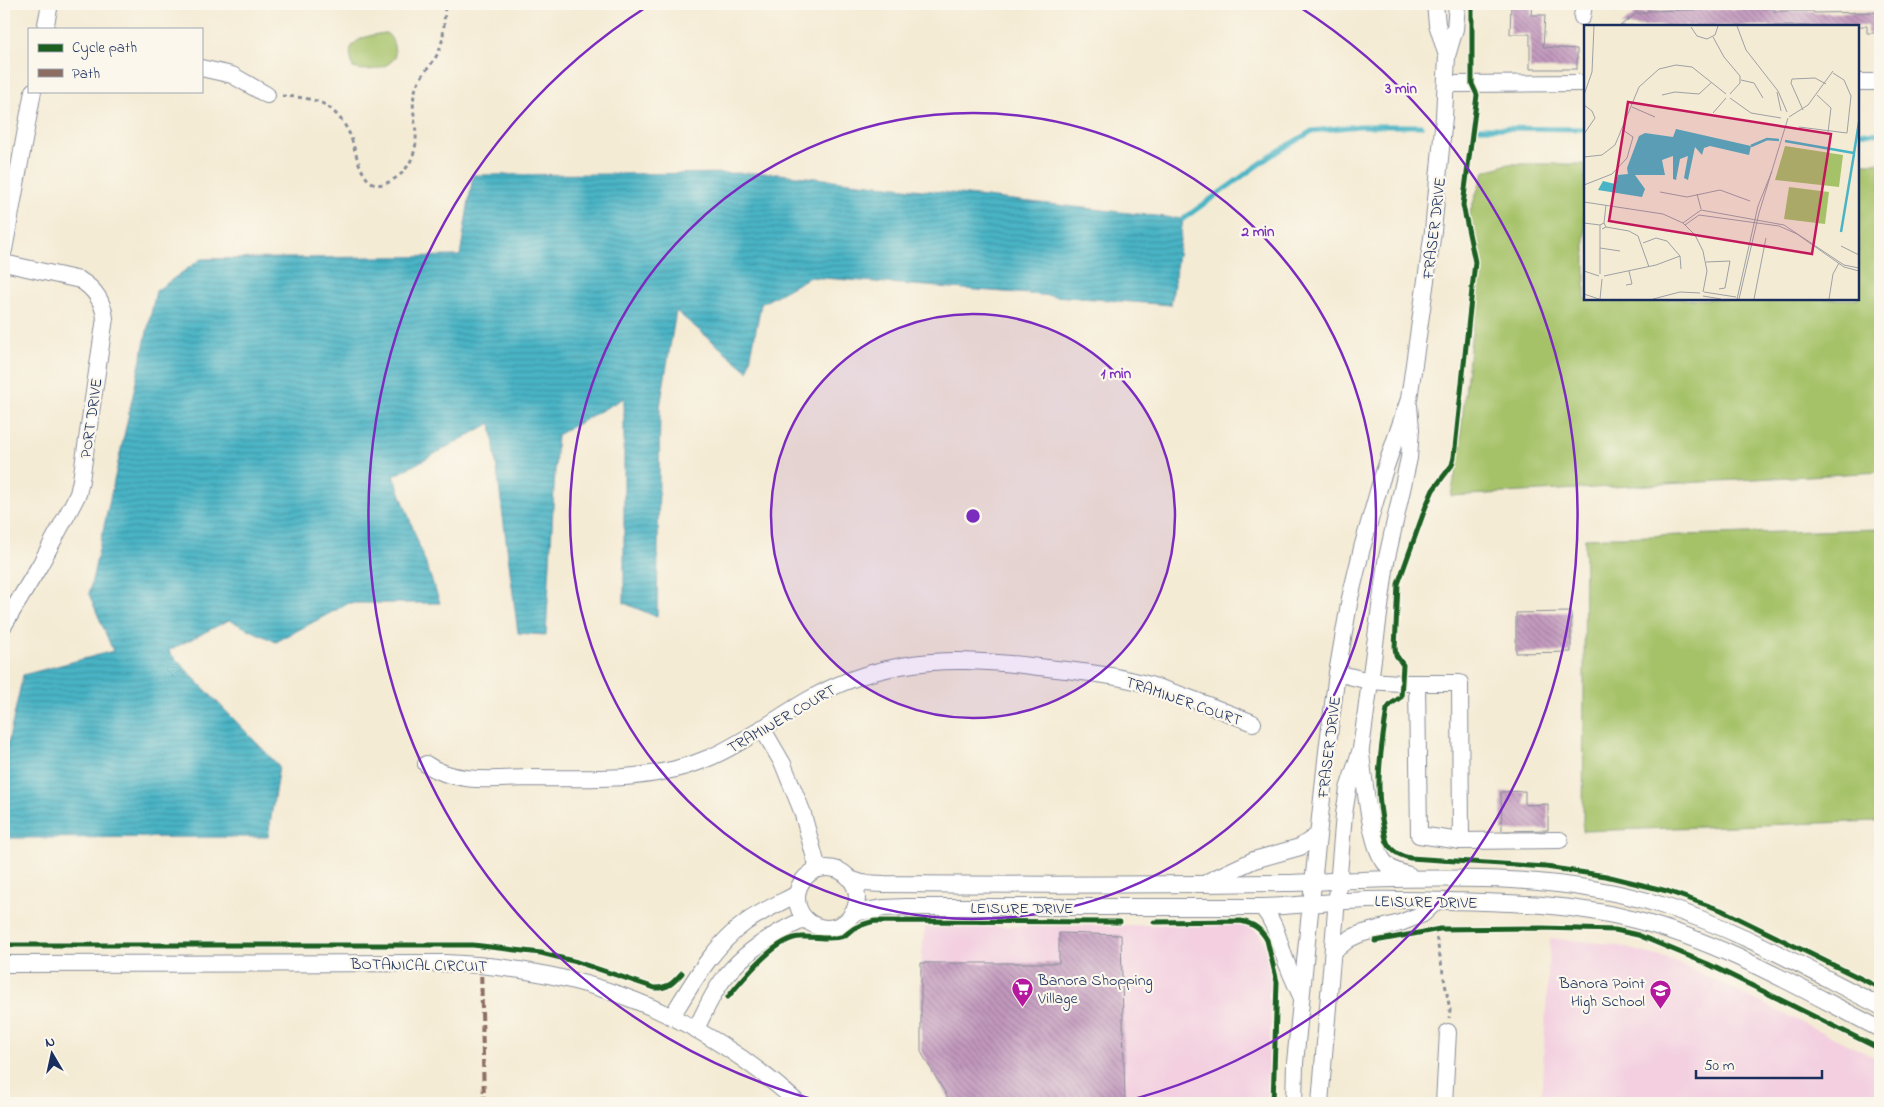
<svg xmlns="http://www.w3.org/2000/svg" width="1884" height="1107" viewBox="0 0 1884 1107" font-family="'Indie Flower',sans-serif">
  <defs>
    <pattern id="water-rules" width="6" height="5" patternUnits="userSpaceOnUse" patternTransform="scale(1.25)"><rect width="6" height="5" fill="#48b4c5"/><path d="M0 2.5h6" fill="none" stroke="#3b93a3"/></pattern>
    <pattern id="building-back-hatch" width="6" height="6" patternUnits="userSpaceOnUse" patternTransform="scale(1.25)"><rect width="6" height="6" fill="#c298bd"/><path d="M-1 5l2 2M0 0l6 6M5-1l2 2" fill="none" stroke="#9d7c9d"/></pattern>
  </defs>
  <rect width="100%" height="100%" fill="#fbf7ec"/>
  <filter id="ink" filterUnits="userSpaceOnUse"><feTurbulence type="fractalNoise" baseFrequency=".02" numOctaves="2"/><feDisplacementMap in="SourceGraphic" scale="10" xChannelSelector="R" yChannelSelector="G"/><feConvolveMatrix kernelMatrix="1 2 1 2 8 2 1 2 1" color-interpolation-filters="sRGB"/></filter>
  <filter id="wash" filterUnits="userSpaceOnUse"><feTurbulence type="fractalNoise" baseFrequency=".0096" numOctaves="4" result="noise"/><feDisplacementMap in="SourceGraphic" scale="20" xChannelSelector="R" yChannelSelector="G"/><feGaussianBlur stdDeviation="1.12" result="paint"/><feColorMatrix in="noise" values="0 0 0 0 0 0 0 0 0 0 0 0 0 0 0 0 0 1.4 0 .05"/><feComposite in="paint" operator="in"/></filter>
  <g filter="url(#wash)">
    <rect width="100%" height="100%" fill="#f4ebd4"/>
    <!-- built -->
    <g fill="#f3cfe0">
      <polygon points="1243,924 1254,929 1265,941 1272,976 1268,1103 951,1103 921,1052 921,963 925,927"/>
      <polygon points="1550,938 1611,944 1672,960 1880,1060 1880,1103 1541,1103"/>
    </g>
    <!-- green -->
    <g fill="#a6c269" stroke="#607864">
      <path d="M386,33C394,38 395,49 395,58C384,70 368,72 353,68C352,63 349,53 351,48C356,37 376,34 386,33Z"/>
      <polygon points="1858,163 1880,163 1880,472 1451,496 1457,465 1480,260 1469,215 1484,172 1508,164 1585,164 1585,299 1858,299"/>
      <polygon points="1880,529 1880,821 1583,831 1585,538"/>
    </g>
    <!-- water -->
    <polygon fill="url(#water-rules)" stroke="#327292" points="770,173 1183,219 1171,305 810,277 761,304 748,371 676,311 660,407 657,617 624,603 624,398 557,435 546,635 518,633 491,423 394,476 440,603 349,603 276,642 229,620 168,651 279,766 268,837 4,838 4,761 23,675 113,651 89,594 156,291 201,259 460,256 473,175"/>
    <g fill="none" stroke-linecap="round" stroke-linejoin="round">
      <!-- stream -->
      <g stroke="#48b4c5" stroke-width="5">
        <polyline points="1480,128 1585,129"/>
        <polyline points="1858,133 1880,134"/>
        <polyline points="1183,219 1272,155 1312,131 1359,126 1421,126"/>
      </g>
    </g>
    <g id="blocks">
      <!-- building -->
      <g fill="url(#building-back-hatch)">
        <polygon points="1511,4 1532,4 1531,15 1545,15 1543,47 1577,49 1577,69 1530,69 1530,34 1510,34"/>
        <polygon points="1774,8 1774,11 1813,11 1814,13 1880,12 1880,33 1867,33 1867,26 1620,26 1637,13 1646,13 1647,11"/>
        <polygon points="1571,612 1571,652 1516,653 1516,613"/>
        <polygon points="1525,791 1525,805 1548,804 1548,830 1502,831 1501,792"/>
        <polygon points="1059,933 1121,935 1125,1103 951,1103 921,1052 921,963 1059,963"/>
      </g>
    </g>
  </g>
  <g filter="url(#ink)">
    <use href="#blocks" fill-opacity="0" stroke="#888d99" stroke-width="1"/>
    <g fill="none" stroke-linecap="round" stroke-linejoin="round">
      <defs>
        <g id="minor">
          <polyline points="1435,4 1437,24 1447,56"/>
          <polyline points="1582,17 1584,4"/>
          <polyline points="45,29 50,4"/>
          <polyline points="201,68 232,75 267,95"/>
          <polyline points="1858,82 1880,82"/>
          <polyline points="1447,84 1585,83"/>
          <polyline points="4,250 33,91"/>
          <path d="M4,263L80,280C95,289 103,301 105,318L81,480L78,494L68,513L40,565L4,625"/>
          <polyline points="1337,673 1369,681 1400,683 1460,683 1461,841 1560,840"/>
          <polyline points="1417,683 1419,835 1461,841"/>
          <polyline points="762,728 783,764 802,811 818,869"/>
          <path d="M1361,754C1364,778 1370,843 1383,860C1389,870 1399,872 1409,875"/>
          <path d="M426,764C455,784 493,779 527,778C589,778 652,783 711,757C745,742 775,719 808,700C837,683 868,672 901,666C944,658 987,661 1031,666C1061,670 1092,672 1121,678C1167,687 1210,706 1253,723"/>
          <circle cx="827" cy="898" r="30"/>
          <path d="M850,879L862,883L884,884C1017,885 1151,885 1284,883C1310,883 1335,880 1361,880C1460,877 1565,875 1661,905C1738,929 1809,970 1880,1006"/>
          <polyline points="1209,881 1254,860 1300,847 1318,835"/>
          <path d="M1262,907C1275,922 1278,938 1284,956C1289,970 1295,983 1301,996"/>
          <path d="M852,913L884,908L906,907H1262C1298,906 1333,901 1368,900C1396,899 1424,901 1451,901C1513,903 1575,904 1635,920C1722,942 1801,989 1880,1029"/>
          <polyline points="1333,952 1349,939 1360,934 1400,923 1423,914 1437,901"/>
          <path d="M4,964L445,963C582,968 696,1011 798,1103"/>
          <path d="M672,1016C693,982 713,946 746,922C762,911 780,903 797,894"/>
          <path d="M696,1029C704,1013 711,996 722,981C742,953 774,933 805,919"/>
          <polyline points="1294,1103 1295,1063 1308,931 1327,751 1337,673 1350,598 1362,548 1381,481 1409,399 1433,231 1444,117 1447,56 1455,29 1457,4"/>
          <polyline points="1320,1103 1344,814 1348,789 1361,749 1386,562 1409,458 1411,429 1409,406"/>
          <polyline points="1444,1103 1448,1032"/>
        </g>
      </defs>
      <!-- minor casing -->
      <use href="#minor" stroke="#888d99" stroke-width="18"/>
      <!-- path -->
      <g stroke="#888d99" stroke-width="3" stroke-dasharray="4 4" stroke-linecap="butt">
        <path d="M282,96C299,97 319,98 332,110C340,117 346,126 350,135C357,152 362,201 394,179C405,173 413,160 415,148C419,133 411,113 414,95C418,75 430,69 438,53C445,39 444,19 445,4"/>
        <polyline points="1435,930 1450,1010 1449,1018"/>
      </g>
      <!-- minor -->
      <use href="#minor" stroke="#fff" stroke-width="16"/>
      <!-- quiet -->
      <polyline stroke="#8d6e63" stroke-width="4" stroke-dasharray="8 4" stroke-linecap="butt" points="481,964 484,1103"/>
      <defs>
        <g id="cycleway">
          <path d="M1472,4V84L1477,95L1463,205L1475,262L1454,457L1452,465L1433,490L1426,506L1398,584L1395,648L1396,655L1403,665L1401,697L1391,704L1387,709C1381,749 1374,788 1384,829C1385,833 1385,839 1388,844C1392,852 1401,856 1410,858L1546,867L1606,876L1667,891L1721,910L1880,988"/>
          <path d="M1154,922L1241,921C1254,924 1261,929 1267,940L1277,982L1273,1103"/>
          <polyline points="1375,941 1440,929 1542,928 1615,930 1638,935 1708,964 1880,1049"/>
          <path d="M4,945H473L541,953L577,962L655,988C669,988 673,983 682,973"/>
          <path d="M728,997C743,979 776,937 801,937C815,936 831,941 844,936C847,934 850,931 853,929C860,925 867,923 875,921L1120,922"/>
        </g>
      </defs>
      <!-- cycleway casing -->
      <use href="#cycleway" stroke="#fbf7ec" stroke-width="8"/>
      <!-- cycleway -->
      <use href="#cycleway" stroke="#1b5e20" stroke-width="5"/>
    </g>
  </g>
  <!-- distance rings -->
  <circle cx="973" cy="516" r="202" fill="#7b2cbf" fill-opacity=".12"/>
  <g fill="none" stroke="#7b2cbf" stroke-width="2.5">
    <circle cx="973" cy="516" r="202"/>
    <circle cx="973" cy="516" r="403"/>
    <path d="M827 1103A605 605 0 0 1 648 6M1298 6A605 605 0 0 1 1119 1103"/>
  </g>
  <!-- icons -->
  <defs>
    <symbol id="supermarket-pin" viewBox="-11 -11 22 30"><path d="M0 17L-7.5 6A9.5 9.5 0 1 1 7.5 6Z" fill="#b5179e" stroke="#fbf7ec"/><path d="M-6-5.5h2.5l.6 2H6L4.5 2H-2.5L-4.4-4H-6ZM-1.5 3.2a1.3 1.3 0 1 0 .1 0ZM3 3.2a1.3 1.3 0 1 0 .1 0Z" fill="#fff"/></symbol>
    <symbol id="school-pin" viewBox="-11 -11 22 30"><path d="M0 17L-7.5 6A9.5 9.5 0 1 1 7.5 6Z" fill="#b5179e" stroke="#fbf7ec"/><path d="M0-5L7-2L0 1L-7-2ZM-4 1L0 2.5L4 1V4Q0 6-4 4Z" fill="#fff"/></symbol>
  </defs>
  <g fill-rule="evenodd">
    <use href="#supermarket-pin" x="1010" y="976" width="25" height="34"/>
    <use href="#school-pin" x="1648" y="978" width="25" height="34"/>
  </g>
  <g text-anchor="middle" stroke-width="4.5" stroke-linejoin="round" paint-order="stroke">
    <!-- street labels -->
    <g font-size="16" fill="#1b2f5e" stroke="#fbf7ec">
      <text transform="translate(1433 228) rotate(-83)" y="6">FRASER DRIVE</text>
      <text transform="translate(90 418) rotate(-82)" y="6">PORT DRIVE</text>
      <text transform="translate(1184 700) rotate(19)" y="6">TRAMINER COURT</text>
      <text transform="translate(781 718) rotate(-30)" y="6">TRAMINER COURT</text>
      <text transform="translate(1328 747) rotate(-83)" y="6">FRASER DRIVE</text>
      <text transform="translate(1426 901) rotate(1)" y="6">LEISURE DRIVE</text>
      <text x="1022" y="913">LEISURE DRIVE</text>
      <text transform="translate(419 964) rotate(1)" y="6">BOTANICAL CIRCUIT</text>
    </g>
    <!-- poi labels -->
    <g font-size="16" fill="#1b2f5e" stroke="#fbf7ec" text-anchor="start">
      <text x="1038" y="985">Banora Shopping<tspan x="1038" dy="18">Village</tspan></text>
      <text x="1645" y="988" text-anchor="end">Banora Point<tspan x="1645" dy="18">High School</tspan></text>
    </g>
  </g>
  <!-- overview -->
  <g transform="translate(1584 25)">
    <rect width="275" height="275" fill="#f4ebd4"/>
    <path d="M201,121L259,130L255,162L191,155ZM205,162L245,167L241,199L200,194Z" fill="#a6c269"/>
    <path d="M92,104L167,121L165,130L126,121L120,123L118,130L111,122L104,155L100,153L104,131L96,134L92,155L89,154V131L78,135L81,150H51L61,164L58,172L14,165L19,156L31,159L34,150L44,149L43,143L55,111L61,108L89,112Z" fill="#48b4c5"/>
    <path fill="none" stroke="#48b4c5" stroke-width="2.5" d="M201,116L270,128L275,97M167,121L183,114L195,115M257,207L270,129"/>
    <path fill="none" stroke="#9da0a5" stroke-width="1" d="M153,1L162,25L194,66L203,87M107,2L113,11L123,14L131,10L134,1M129,12L140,32L156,51V58L146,69M157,55L170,58L179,73M193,67L197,86M0,70L8,47L10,1M78,70L91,67L115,69L128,57M233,70L247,83L244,107M146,73L167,88L197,93M0,80L8,86L11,93L0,109M48,82L71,92M219,85L207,58L208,54L231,53L242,59M129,88L142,73M205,92L224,80L249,46M215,102L263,108L267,71L260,55L249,48M0,132L18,130L31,120L55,62L75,44L92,40L108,42L142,69M0,160L28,149L43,133L49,112L39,105M76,167L103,172L136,165L166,176M113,169L117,184M0,177L79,189L99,198L111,210L119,226L123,246L119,267M275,179V198M117,185L200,200L260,240L275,243M0,198L16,200M20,198L22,180M99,198L117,185M101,200L115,190L195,201L213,209L260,242L275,246M22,202L45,206L54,211L65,242M59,218L72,213L83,216L96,231L97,244M257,221L275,230M16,223L36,226M122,237L146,236L141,263L135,264M0,246L15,251M16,249V200L20,198L22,202L18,204M20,251L72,240L96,231M42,260L48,259L45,246M120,267L152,272M0,269L15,274M119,271L137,274M16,274L18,254M69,274L96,267L116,268M153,274L174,181L188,146M155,274L175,188L204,93M170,274L182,213M245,274L249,249L255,238"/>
    <path fill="#c2185b" fill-opacity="0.15" stroke="#c2185b" stroke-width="2.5" d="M44,77L247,109L228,229L25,196Z"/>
    <rect width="275" height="275" fill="none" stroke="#1b2f5e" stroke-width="2.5"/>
  </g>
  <circle cx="973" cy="516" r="8" fill="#7b2cbf" stroke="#fbf7ec" stroke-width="2.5"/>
  <g font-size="15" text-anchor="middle" font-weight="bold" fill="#7b2cbf" stroke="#fbf7ec" stroke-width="4.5" stroke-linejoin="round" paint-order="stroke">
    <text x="1401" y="93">3 min</text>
    <text x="1258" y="236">2 min</text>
    <text x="1116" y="378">1 min</text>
  </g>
  <!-- margin -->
  <rect width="1884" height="1107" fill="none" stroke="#fbf7ec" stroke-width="20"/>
  <!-- legend -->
  <rect x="28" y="28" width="175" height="65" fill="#fbf7ec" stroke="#a1a7b3"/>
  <rect x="38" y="44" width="25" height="8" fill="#1b5e20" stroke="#a1a7b3"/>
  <text x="72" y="52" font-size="15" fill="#1b2f5e">Cycle path</text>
  <rect x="38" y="69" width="25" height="8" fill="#8d6e63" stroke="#a1a7b3"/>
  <text x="72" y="78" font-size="15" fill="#1b2f5e">Path</text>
  <!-- north arrow -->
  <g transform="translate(52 1054) rotate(351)" stroke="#fbf7ec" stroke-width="4" paint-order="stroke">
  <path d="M0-4L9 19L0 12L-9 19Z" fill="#1b2f5e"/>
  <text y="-8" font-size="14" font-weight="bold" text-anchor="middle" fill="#1b2f5e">N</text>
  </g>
  <!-- scale -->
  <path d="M1696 1070v8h126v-8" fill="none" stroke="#1b2f5e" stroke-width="2.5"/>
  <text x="1704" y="1070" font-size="15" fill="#1b2f5e" stroke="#fbf7ec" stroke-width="4" paint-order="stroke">50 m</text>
</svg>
